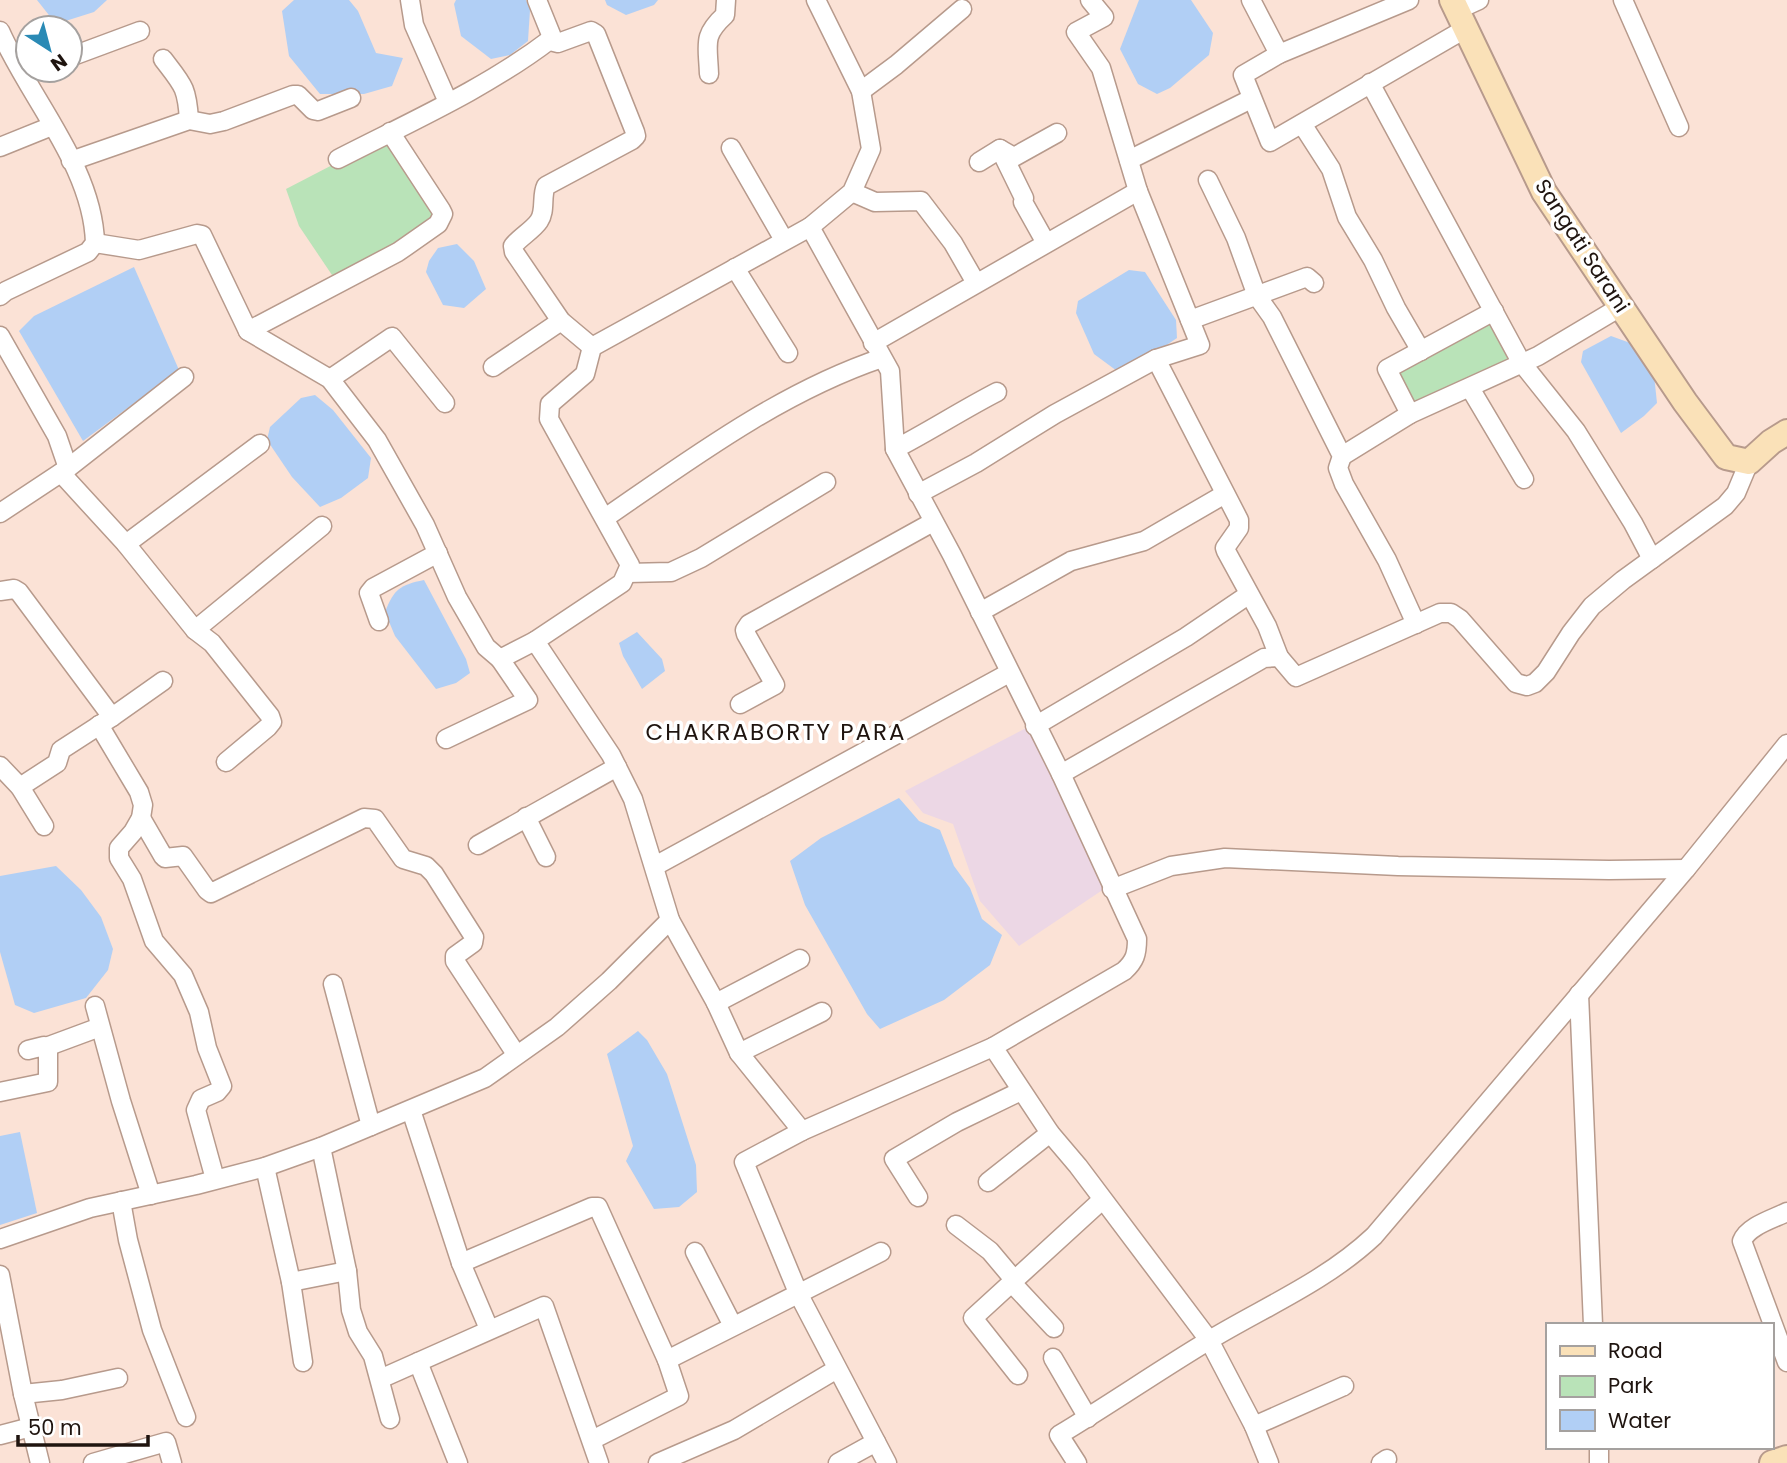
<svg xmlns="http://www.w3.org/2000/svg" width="1787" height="1463" viewBox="0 0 1787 1463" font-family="Poppins,sans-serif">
  <rect width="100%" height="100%" fill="#fbe2d6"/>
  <!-- industrial -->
  <polygon fill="#ecd7e5" points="1028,727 1052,767 1107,887 1019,946 980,901 953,824 923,813 905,791"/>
  <!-- green -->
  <g fill="#b9e3b8">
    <polygon points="394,133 445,227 374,266 332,275 299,226 286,189"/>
    <polygon points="1492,318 1516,359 1411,413 1394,370"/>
  </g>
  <!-- water -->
  <g fill="#b1cff5">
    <polygon points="37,0 107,0 94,12 56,24"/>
    <polygon points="294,0 349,0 358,11 376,53 403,58 392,86 364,94 320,94 289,56 282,11"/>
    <polygon points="456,0 526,0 530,10 528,41 510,55 491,59 461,36 454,4"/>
    <polygon points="605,0 658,0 654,5 626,15 607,5"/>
    <polygon points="1139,0 1191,0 1213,33 1209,55 1170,88 1157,94 1138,84 1120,49"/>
    <polygon points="457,244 474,261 486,289 464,308 443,305 426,272 429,261 438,248"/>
    <polygon points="134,267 179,370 83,441 19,331 34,316"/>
    <polygon points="1129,270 1145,272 1176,320 1177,338 1146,359 1117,371 1094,354 1076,313 1078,301"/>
    <polygon points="1611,336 1633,344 1654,375 1657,403 1644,416 1621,433 1581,362 1583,351"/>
    <polygon points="315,395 333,410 371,458 368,478 341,498 320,507 292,477 267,440 270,427 301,398"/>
    <path d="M424,580L466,659L470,673L456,683L436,689L395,636L385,612C394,589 400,585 424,580Z"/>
    <polygon points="637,632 662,659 665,671 642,689 623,656 619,643"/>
    <polygon points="899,798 919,821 940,830 954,866 970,888 982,919 1002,935 990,965 944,1000 880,1029 867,1014 805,905 790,861 821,838"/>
    <polygon points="56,866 81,890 101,917 113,949 108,970 86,998 34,1013 15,1005 0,952 0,876"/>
    <polygon points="638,1031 647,1040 667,1074 696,1165 697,1192 679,1207 654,1209 626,1161 633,1146 607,1054"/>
    <polygon points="20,1132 37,1213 0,1225 0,1136"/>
  </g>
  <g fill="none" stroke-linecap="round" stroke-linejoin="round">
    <defs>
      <g id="street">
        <polyline points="410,0 414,25 448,102"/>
        <path d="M537,0L554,42L558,43L591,31L596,34L635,132L636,136L632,140L546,186C541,196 546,211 539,221C533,230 520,237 513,246L514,252L561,321L592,347"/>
        <path d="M816,0L861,91L871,149L852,192L810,227L890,371L895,449L952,555L1061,774L1137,939C1137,954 1135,961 1124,971L993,1047L1050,1133L1078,1166L1209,1340L1254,1426L1269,1463"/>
        <polyline points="1251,0 1279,54"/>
        <polyline points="1409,0 1279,54 1243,75 1270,142 1465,29"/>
        <polyline points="1623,0 1679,127"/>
        <polyline points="1455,11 1479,0"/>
        <path d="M0,31C30,99 93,167 95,243L88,252L6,291L0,296"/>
        <polyline points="70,57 140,31"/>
        <path d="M163,59C183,85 187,87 189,120"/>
        <path d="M709,74C708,44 702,36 725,15L726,0"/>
        <polyline points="1370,83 1521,362 1576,431 1633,523 1652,559"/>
        <polyline points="861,91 896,65 962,9"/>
        <polyline points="1302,124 1331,169 1347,217 1373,260 1396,308 1421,351"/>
        <polyline points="0,147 52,126"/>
        <polyline points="731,148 784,240"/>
        <polyline points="1000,149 1024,198 1023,202 1046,243"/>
        <path d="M338,159C410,122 487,88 551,39"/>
        <polyline points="1129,160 1251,99"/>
        <polyline points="71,161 189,120 210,124 224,121 293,95 298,95 313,110 318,111 351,98"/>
        <polyline points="979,162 1000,149 1014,157 1057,133"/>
        <polyline points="1208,180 1236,238 1257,296 1272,317 1342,456 1338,468 1344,484 1387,560 1416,624"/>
        <polyline points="852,192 875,202 921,201 953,243 976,283"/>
        <polyline points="810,227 592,347 585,374 550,404 549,419 630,565 622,583 535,641 611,755 633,799 670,920 716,1003 739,1053 802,1131 993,1047"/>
        <polyline points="95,243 139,250 197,234 202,235 248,331 330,379 377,440 425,525 457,597 486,647 500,659 535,641"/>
        <polyline points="735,268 788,353"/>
        <polyline points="1494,311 1387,369 1410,414 1538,356 1622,306"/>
        <polyline points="1190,320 1307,277 1314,283"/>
        <polyline points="248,331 398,252 438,224 443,214 441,210 390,132"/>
        <polyline points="0,336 57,436 68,468"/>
        <polyline points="873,343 1138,191"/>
        <polyline points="1156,359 1239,520 1239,528 1225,548 1226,551 1267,626 1279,657"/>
        <polyline points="493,367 561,321"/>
        <polyline points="330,379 392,337 445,403"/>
        <polyline points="1470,388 1524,479"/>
        <path d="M895,449C930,431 962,410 997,392"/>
        <polyline points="1342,456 1410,414"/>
        <polyline points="61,473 126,544 195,630 212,643 270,716 272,722 268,727 226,762"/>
        <polyline points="918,494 976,463 1055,414 1156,359 1200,345 1138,191 1101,68 1076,32 1104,17 1090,0"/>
        <polyline points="0,513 68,468 184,377"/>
        <path d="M605,518C692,458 781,392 882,358"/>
        <polyline points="126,544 260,444"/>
        <polyline points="627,573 671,572 701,558 826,482"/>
        <polyline points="0,591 14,589 19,592 112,717"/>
        <polyline points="980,612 1071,561 1144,541 1225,494"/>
        <polyline points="379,621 369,593 373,588 438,553"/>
        <polyline points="195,630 322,526"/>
        <polyline points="740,704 775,685 746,634 745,630 749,624 933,522"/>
        <polyline points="99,725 139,792 143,805 141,818 133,832 119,848 119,858 132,879 154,941 183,975 199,1012 207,1048 222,1086 217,1092 201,1099 196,1110 215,1179"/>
        <polyline points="1035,726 1186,637 1248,595"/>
        <polyline points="446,739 528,700 500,659"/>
        <polyline points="0,766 20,787 44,826"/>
        <polyline points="1061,774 1264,658 1279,657 1296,677 1440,613 1451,613 1460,619 1516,683 1527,686 1535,683 1546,672 1571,633 1592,606 1623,580 1725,506 1736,493 1749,462"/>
        <polyline points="20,787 57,763 61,750 112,717 163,681"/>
        <polyline points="526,817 546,857"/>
        <polyline points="141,818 163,856 165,858 183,856 207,890 211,893 364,818 375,819 403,859 426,866 434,874 474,937 473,943 455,956 455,961 516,1054"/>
        <polyline points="478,845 617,767"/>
        <polyline points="655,866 1009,673"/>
        <polyline points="1112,889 1171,866 1225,858 1398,866 1609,870 1686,869"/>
        <polyline points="333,984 371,1126"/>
        <polyline points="1579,994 1593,1325"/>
        <polyline points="716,1003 800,959"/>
        <polyline points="95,1006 121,1101 151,1195"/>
        <polyline points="46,1047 100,1027"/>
        <polyline points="739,1053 822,1012"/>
        <polyline points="0,1092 48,1082 48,1049 44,1046 28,1050"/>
        <polyline points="411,1110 461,1263 489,1329"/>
        <polyline points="802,1131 744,1162 799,1295 887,1463"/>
        <polyline points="321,1147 347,1271 351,1310 358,1332 373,1356 390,1419"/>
        <polyline points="265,1167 291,1282 303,1362"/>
        <polyline points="988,1182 1050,1133"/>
        <polyline points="918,1197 894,1159 957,1122 1021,1091"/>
        <polyline points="121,1201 128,1240 152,1330 186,1417"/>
        <path d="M1787,1212C1773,1219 1748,1226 1742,1241L1787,1362"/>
        <polyline points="956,1225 990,1251 1011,1276 1011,1282 1054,1328"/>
        <polyline points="0,1239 90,1208 196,1185 265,1167 321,1147 485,1078 557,1027 609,981 670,920"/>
        <polyline points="695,1252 733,1326"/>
        <polyline points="461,1263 592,1207 598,1207 667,1360 679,1396 592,1440"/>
        <polyline points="0,1275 23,1394 40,1463"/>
        <polyline points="291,1282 347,1271"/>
        <polyline points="1053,1358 1088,1418"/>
        <polyline points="667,1360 881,1252"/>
        <polyline points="418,1362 458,1463"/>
        <polyline points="1018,1375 973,1318 1102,1200"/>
        <polyline points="380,1379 544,1306 599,1463"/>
        <polyline points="23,1394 62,1390 118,1378"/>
        <polyline points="1254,1426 1344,1386"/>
        <polyline points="0,1435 31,1427"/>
        <polyline points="1599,1447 1599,1463"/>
        <polyline points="93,1463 166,1442 172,1463"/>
        <polyline points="658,1463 734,1430 837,1369"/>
        <polyline points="838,1463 876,1442"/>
        <path d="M1077,1463L1059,1435C1109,1405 1158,1371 1208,1341C1264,1307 1325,1282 1374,1236L1686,869L1787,744"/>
        <polyline points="1381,1463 1387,1459"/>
      </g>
      <g id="secondary">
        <polyline points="1452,0 1544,192 1685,402 1726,457 1749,462 1771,442 1787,432"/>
        <polyline points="1772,1463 1787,1458"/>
      </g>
    </defs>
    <!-- street casing -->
    <use href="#street" stroke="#b79a8c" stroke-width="21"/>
    <!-- secondary casing -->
    <use href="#secondary" stroke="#b79a8c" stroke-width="28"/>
    <!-- street -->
    <use href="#street" stroke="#fff" stroke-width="18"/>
    <!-- secondary -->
    <use href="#secondary" stroke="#fae1b8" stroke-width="24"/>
  </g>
  <g text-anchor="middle" stroke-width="7" stroke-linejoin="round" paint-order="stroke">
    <!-- street labels -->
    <g font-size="21" fill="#1f140f" stroke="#fff">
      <text transform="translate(1582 246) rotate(57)" y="7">Sangati Sarani</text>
    </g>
    <!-- neighbourhood labels -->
    <g font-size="23" letter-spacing="2" fill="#1f140f" stroke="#fff">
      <text x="776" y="740">CHAKRABORTY PARA</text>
    </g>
  </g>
  <!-- legend -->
  <rect x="1546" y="1323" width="228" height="126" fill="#ffffff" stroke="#a5a19f" stroke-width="2"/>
  <rect x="1560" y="1346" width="35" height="10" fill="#fae1b8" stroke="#a5a19f" stroke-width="2"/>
  <text x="1608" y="1358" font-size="21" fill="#1f140f">Road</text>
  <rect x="1560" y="1376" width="35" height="21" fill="#b9e3b8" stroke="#a5a19f" stroke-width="2"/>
  <text x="1608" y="1393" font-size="21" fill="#1f140f">Park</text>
  <rect x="1560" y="1410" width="35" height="21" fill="#b1cff5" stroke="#a5a19f" stroke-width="2"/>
  <text x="1608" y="1428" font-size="21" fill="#1f140f">Water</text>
  <!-- north arrow -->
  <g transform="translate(49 49) rotate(144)"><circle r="33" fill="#ffffff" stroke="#a5a19f" stroke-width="2"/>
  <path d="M0-5L12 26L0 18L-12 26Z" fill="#2a8ab5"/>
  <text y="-10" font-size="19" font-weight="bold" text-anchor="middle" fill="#1f140f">N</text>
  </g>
  <!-- scale -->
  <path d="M18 1435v10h130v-10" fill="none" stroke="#1f140f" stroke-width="3.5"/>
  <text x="28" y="1435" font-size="21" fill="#1f140f" stroke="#ffffff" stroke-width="5" paint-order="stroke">50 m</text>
</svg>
